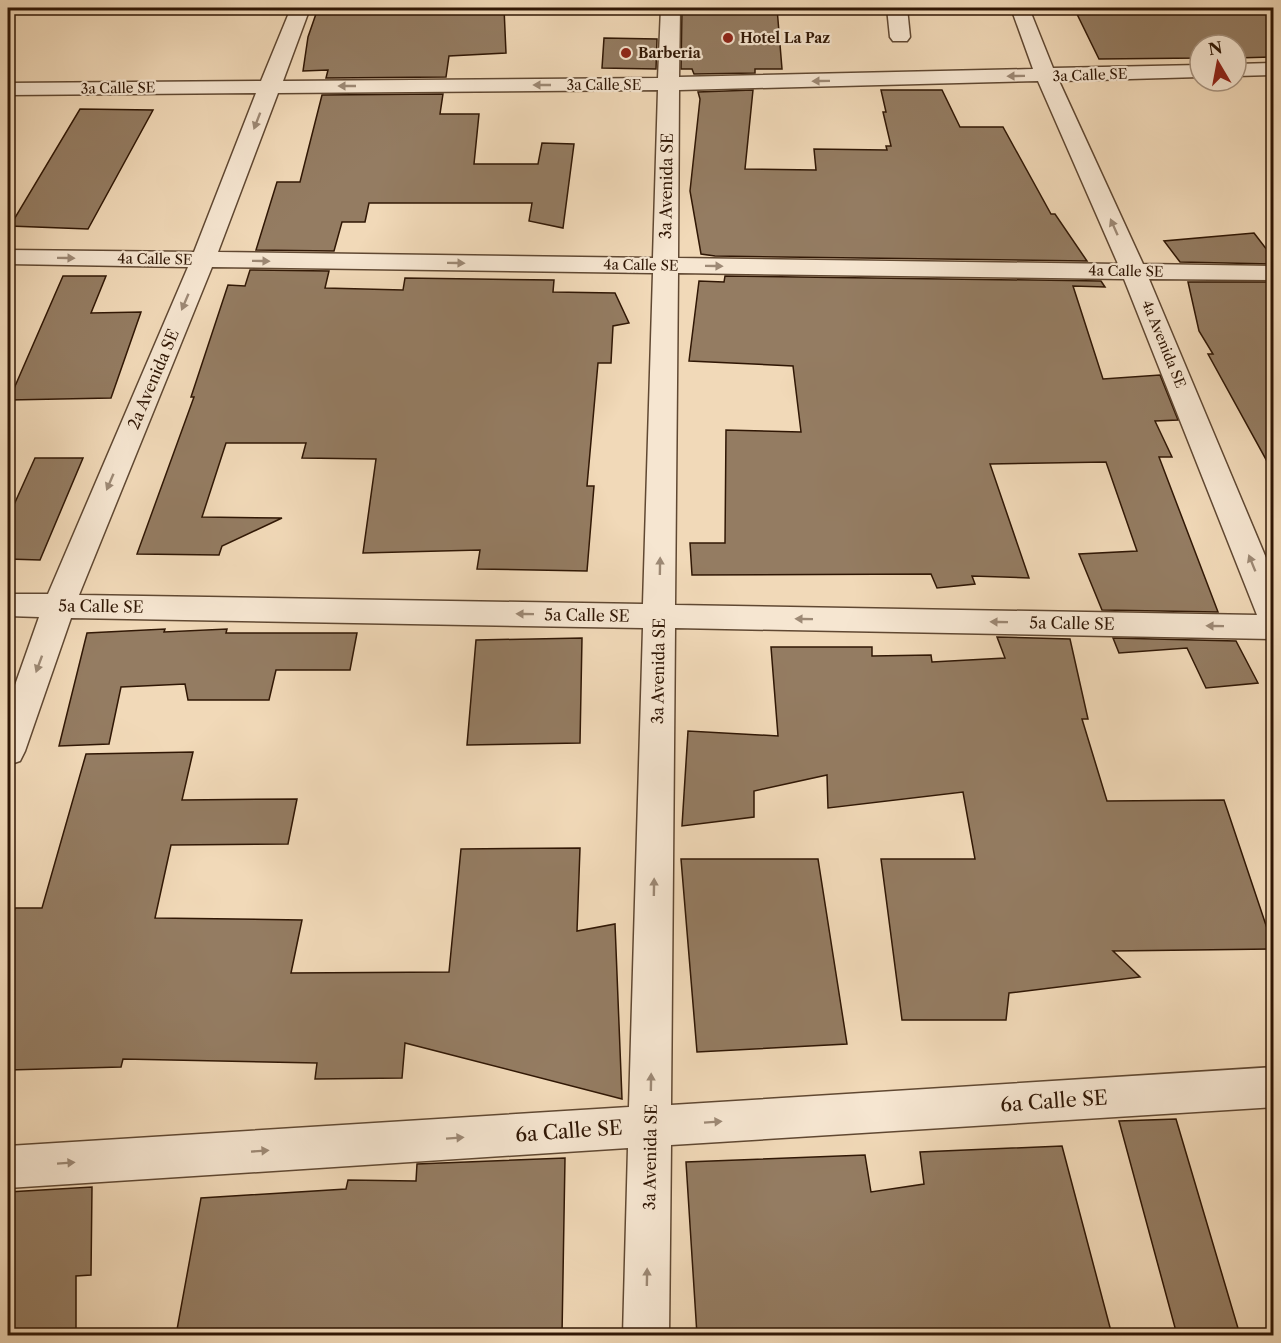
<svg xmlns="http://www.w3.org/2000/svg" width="1281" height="1343" viewBox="0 0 1281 1343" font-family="'Libre Caslon Text',serif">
  <rect width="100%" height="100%" fill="#f1d9b8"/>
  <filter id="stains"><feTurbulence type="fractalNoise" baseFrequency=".00333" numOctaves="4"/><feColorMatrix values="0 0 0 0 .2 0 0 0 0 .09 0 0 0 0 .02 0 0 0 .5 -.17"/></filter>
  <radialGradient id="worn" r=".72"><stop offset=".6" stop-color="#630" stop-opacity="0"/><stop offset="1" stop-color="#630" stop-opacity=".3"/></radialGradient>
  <!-- building -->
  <g fill="#947c62" stroke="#301705" stroke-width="1.5">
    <polygon points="318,8 504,8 506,53 449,56 446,77 326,78 328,70 303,71 308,37"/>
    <polygon points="682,8 777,8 782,69 755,69 755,73 694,74 692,69 681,69"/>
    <polygon points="1074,8 1274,8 1274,57 1236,58 1236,45 1200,45 1200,58 1099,59"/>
    <polygon points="604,38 657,39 656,69 602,68"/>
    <polygon points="753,90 745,169 816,170 814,149 887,150 886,146 891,146 883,112 886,112 881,90 942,90 960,127 1003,127 1051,214 1055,214 1087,261 715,256 701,254 690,191 700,99 698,92"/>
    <polygon points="443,94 440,114 479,114 474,164 538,164 542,143 574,144 563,228 529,221 532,203 369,203 365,222 342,222 334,251 256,250 277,182 300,182 322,95"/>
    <polygon points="80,109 153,110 88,229 10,226"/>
    <polygon points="1254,233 1274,259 1274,264 1180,262 1164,241"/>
    <polygon points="250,270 329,271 325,288 403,290 405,278 554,280 553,292 615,293 629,323 613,326 611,363 598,363 587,486 594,486 587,571 477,569 480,550 363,553 376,459 302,458 306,443 226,443 202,517 282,518 222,546 219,555 137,554 194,397 191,397 228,285 245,286"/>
    <polygon points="63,276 106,276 91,313 141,312 111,398 9,400"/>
    <polygon points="725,276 1101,281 1105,287 1073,286 1103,379 1160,375 1178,420 1155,421 1172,457 1159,457 1218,612 1102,610 1079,554 1137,551 1106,462 990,464 1029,578 972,576 975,584 937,588 931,574 692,575 690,543 725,543 726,430 801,432 793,366 689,361 699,281 724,282"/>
    <polygon points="1188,282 1274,282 1274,474 1208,354 1213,354 1199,331"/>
    <polygon points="35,458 83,458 40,560 8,559 8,518"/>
    <polygon points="165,629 164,632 227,629 226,633 357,633 350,670 276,670 269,700 188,700 185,684 121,687 109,744 59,746 87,633"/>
    <polygon points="997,637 1070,639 1088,719 1082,719 1107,801 1224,800 1274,949 1113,951 1140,977 1009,993 1006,1020 902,1020 881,859 975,859 963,792 828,808 827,775 754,791 754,817 682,826 688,731 778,736 771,647 872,647 872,656 931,655 932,662 1005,658"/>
    <polygon points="582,638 580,743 467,745 476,640"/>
    <polygon points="1113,638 1236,641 1258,683 1206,688 1187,648 1119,653"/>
    <polygon points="193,752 182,800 297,799 288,844 171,845 155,918 302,920 291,973 449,972 461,849 580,848 577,931 615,924 622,1099 405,1043 402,1078 315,1079 317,1063 123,1059 121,1067 8,1070 8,933 15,908 42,908 86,754"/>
    <polygon points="681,859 818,859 847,1044 697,1052"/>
    <polygon points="1176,1119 1240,1335 1177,1335 1119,1121"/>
    <polygon points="1062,1146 1112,1335 697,1335 686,1162 865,1155 871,1192 924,1184 920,1152"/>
    <polygon points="565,1158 562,1335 176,1335 201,1198 346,1189 348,1180 416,1181 417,1164"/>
    <polygon points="92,1187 91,1275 76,1276 76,1335 8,1335 8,1192"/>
  </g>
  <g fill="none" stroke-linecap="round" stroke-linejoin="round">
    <defs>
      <g id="minor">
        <path d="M291,8H310L283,81L658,78L661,8H680L679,77L1033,69L1011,8H1029L1053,68L1200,65V77L1059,81L1143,264L1274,266V280L1149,279L1274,577V639L675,628L671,1105L1274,1067V1107L671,1145L669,1336H623L628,1148L8,1188V1146L629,1107L643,628L71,618L25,751L20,761L8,765V705L39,617L8,616V594H48L188,267L8,264V250L194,252L256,93L8,95V83L261,81ZM1038,81L1118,264L678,258L679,90ZM658,90L653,258L218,252L278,93ZM212,267L653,273L643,604L79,595ZM678,273L1124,279L1257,615L675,605Z"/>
        <polygon points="887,8 907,8 910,37 907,41 893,41 890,37"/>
        <polygon points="1274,63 1274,75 1236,76 1236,64"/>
      </g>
    </defs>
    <!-- minor casing -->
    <use href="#minor" stroke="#604832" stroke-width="3"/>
    <!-- minor -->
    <use href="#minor" fill="#f6e6d1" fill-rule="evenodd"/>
  </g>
  <!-- one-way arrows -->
  <defs><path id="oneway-solid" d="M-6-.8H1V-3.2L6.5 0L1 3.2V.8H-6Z" transform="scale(1.5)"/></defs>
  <g fill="#9d8975">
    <use href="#oneway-solid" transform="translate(1016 76) rotate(179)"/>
    <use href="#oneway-solid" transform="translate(821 81) rotate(179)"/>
    <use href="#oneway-solid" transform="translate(542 85) rotate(180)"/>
    <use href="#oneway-solid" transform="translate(347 86) rotate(180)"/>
    <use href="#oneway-solid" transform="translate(257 121) rotate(111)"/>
    <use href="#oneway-solid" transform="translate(1114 227) rotate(-114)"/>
    <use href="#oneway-solid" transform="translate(66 258) rotate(1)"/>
    <use href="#oneway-solid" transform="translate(261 261) rotate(1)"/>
    <use href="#oneway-solid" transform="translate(456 263) rotate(1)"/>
    <use href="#oneway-solid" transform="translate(714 266) rotate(1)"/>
    <use href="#oneway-solid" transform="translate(185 302) rotate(113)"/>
    <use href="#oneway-solid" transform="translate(110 482) rotate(113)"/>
    <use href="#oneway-solid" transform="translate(1252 563) rotate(-112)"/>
    <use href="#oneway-solid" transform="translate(660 566) rotate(-89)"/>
    <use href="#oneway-solid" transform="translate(525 614) rotate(-179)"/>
    <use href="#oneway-solid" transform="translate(804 619) rotate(-179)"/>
    <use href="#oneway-solid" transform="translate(999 622) rotate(-179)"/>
    <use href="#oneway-solid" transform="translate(1215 626) rotate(-179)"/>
    <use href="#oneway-solid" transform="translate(39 664) rotate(110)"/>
    <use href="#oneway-solid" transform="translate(654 887) rotate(-89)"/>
    <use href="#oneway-solid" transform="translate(651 1082) rotate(-89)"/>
    <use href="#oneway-solid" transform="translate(713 1122) rotate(-4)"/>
    <use href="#oneway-solid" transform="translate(455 1138) rotate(-4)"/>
    <use href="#oneway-solid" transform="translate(260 1151) rotate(-4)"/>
    <use href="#oneway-solid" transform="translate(66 1163) rotate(-4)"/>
    <use href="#oneway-solid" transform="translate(647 1277) rotate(-89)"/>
  </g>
  <!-- markers -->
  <g fill="#8f2418" stroke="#f6e6d1" stroke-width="2">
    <circle cx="728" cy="38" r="6"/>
    <circle cx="626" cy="53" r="6"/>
  </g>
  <g text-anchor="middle" stroke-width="4.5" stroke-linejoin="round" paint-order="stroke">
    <!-- far-poi labels -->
    <g font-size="14" font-weight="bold" fill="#301705" stroke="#f6e6d1" text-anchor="start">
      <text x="740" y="43">Hotel La Paz</text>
      <text x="638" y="58">Barberia</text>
    </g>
    <!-- far-street labels -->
    <g font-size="14" fill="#301705" stroke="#f6e6d1">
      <text transform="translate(1090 75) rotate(-2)" y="5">3a Calle SE</text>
      <text x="604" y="90">3a Calle SE</text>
      <text transform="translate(118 88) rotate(-1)" y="5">3a Calle SE</text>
      <text transform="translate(155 259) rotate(1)" y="5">4a Calle SE</text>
      <text transform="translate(641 265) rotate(1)" y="5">4a Calle SE</text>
      <text transform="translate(1126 271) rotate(1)" y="5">4a Calle SE</text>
      <text transform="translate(1164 344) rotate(68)" y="5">4a Avenida SE</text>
    </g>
    <!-- street labels -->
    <g font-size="16" fill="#301705" stroke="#f6e6d1">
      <text transform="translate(666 186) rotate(-89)" y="6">3a Avenida SE</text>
      <text transform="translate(153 379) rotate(-67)" y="6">2a Avenida SE</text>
      <text transform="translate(101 606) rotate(1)" y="6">5a Calle SE</text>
      <text transform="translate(587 615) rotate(1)" y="6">5a Calle SE</text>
      <text transform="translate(1072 623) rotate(1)" y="6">5a Calle SE</text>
      <text transform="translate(658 671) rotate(-89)" y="6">3a Avenida SE</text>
      <text transform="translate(650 1157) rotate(-89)" y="6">3a Avenida SE</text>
    </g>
    <!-- near-street labels -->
    <g font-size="20" fill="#301705" stroke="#f6e6d1">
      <text transform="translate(1054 1101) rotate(-4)" y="7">6a Calle SE</text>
      <text transform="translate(569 1131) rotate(-4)" y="7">6a Calle SE</text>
    </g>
  </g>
  <!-- margin -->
  <rect width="1281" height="1343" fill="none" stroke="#f1d9b8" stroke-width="30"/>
  <rect x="9" y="9" width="1263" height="1325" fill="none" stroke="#301705" stroke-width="3"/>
  <rect x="15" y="15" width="1251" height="1313" fill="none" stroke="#301705" stroke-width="1.5"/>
  <!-- north arrow -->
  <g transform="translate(1218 63) rotate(350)"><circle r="28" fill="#f6e6d1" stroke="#a7937f" stroke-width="1.5"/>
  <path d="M0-4.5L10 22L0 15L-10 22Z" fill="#8f2418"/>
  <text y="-9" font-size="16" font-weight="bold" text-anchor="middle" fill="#301705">N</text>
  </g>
  <rect width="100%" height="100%" filter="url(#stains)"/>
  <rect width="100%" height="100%" fill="url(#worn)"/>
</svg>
